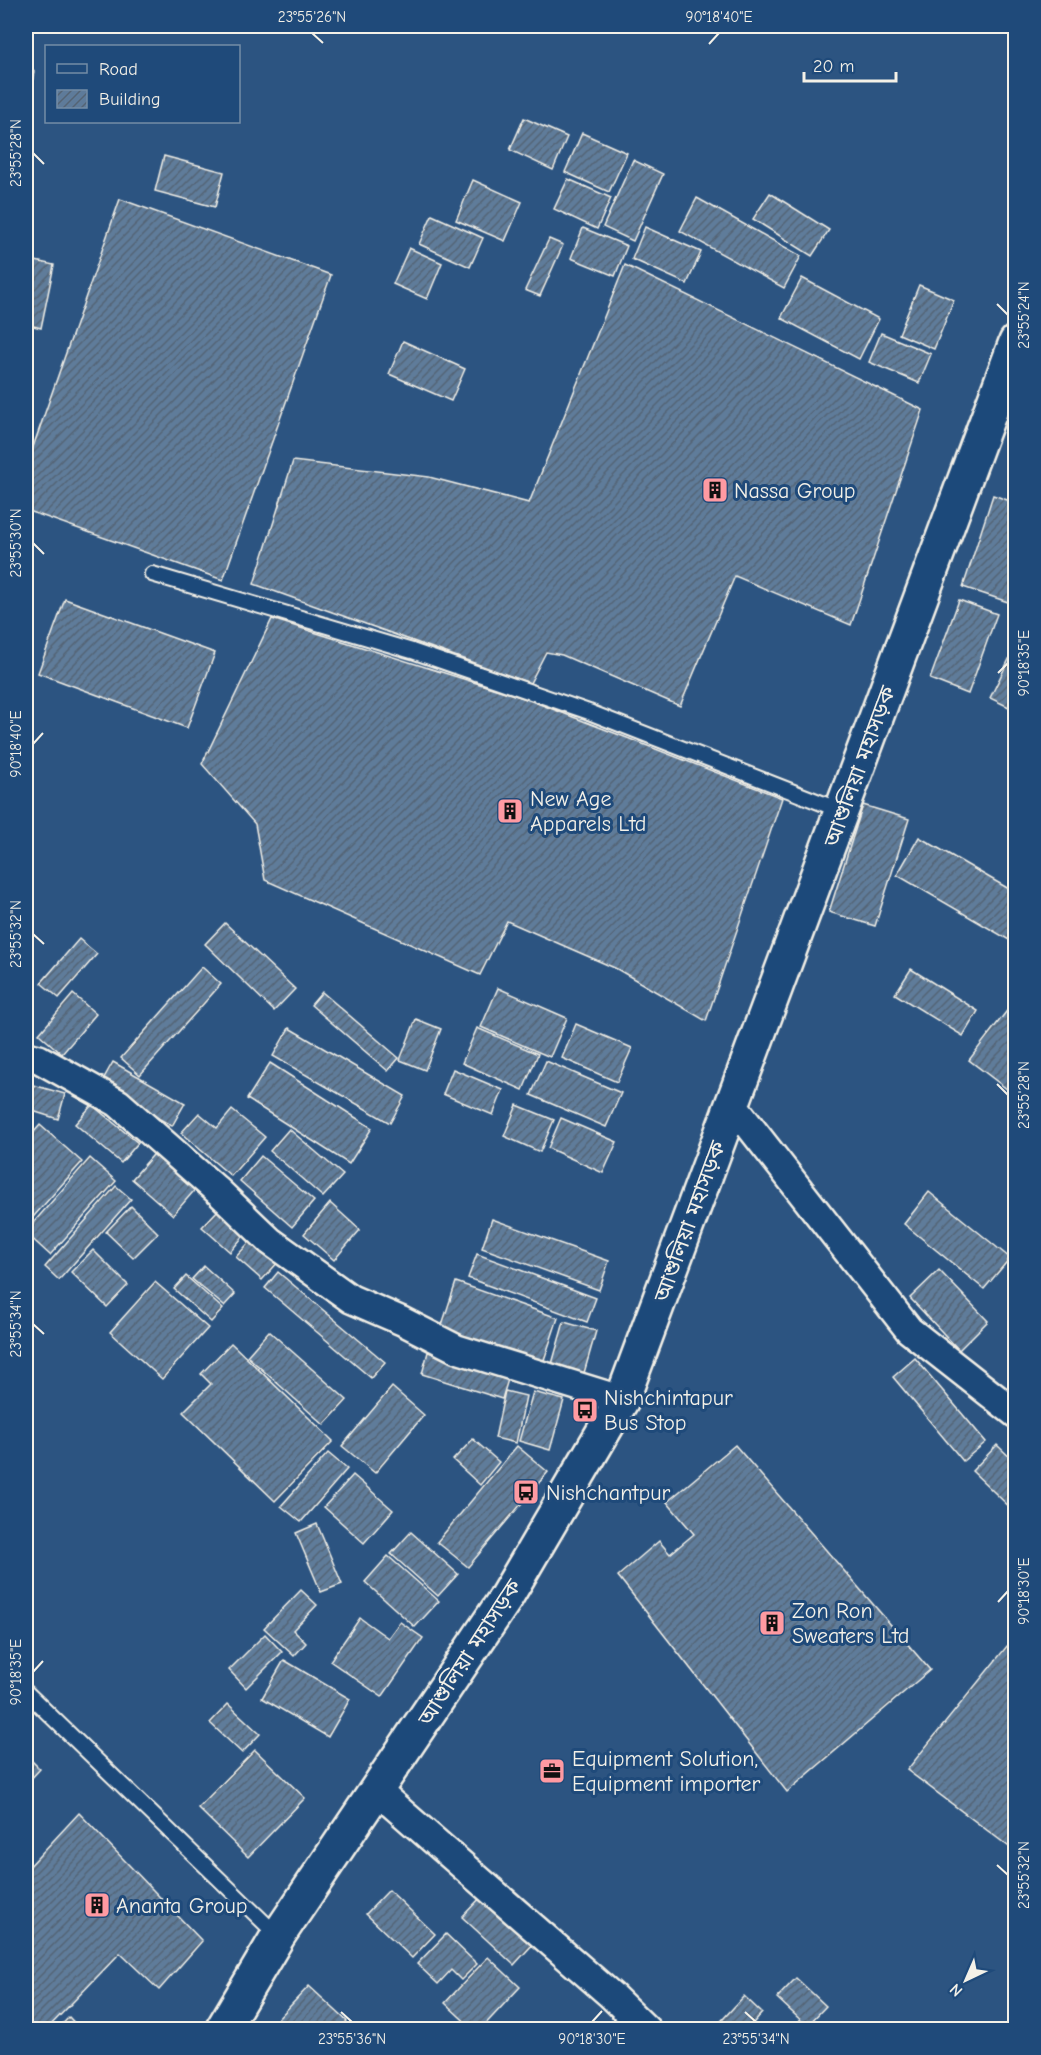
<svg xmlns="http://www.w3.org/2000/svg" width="1041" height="2055" viewBox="0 0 1041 2055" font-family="'Comic Neue','Noto Sans Bengali',sans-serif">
  <defs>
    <pattern id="building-hatch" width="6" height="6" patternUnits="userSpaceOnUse" patternTransform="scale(1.5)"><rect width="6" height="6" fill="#5e7b9a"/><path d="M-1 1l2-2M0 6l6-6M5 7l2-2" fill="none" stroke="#556474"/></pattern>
  </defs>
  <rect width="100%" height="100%" fill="#2c5481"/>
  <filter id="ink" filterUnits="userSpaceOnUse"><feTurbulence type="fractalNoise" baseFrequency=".0167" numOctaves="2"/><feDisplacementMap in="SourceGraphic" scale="12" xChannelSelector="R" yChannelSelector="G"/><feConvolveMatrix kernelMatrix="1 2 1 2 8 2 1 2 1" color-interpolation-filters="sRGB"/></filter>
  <g filter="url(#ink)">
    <!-- building -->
    <g fill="url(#building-hatch)" stroke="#f4f1e8" stroke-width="1.5">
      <polygon points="26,70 34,71 30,99 26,98"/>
      <polygon points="524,118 567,137 553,170 510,150"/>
      <polygon points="582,133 627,153 609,192 565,172"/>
      <polygon points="164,156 224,172 215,207 155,191"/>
      <polygon points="633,160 663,174 633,241 603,227"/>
      <polygon points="568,179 611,198 597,229 554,209"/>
      <polygon points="473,180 522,202 505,241 456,220"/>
      <polygon points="770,193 829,230 812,256 753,219"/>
      <polygon points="697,198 801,256 784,288 680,231"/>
      <polygon points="120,199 331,275 223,580 26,510 26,467"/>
      <polygon points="432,215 483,238 470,267 419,244"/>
      <polygon points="645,227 701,252 687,284 632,259"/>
      <polygon points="583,228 627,246 615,276 571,258"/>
      <polygon points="549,239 563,245 540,296 525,290"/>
      <polygon points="409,248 442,263 427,299 393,284"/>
      <polygon points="26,259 54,265 41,328 26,324"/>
      <polygon points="625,265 923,410 851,625 735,576 680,706 562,655 546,652 530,683 254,584 293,461 429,477 529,503"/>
      <polygon points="802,278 879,319 859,359 781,318"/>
      <polygon points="919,285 954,300 934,349 899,334"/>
      <polygon points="881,333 931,354 919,383 869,362"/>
      <polygon points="403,341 465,369 451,401 389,374"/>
      <polygon points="993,495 1016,503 1016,590 1011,603 963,587"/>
      <polygon points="65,599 215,653 187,728 38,673"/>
      <polygon points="959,600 997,614 968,694 930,679"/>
      <polygon points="272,619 524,698 782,798 706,1021 617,969 507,921 480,975 265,880 255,824 202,764"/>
      <polygon points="1016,645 1016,705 1013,709 990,698"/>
      <polygon points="863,805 909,819 875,926 829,912"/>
      <polygon points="919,837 1016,893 1016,944 897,875"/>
      <polygon points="225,923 295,989 274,1011 205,944"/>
      <polygon points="79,939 97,954 59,998 41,983"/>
      <polygon points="202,967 221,984 140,1075 121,1058"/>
      <polygon points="911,969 978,1011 963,1036 895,994"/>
      <polygon points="498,988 567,1018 550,1057 481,1027"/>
      <polygon points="322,992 399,1058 388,1071 311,1005"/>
      <polygon points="73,994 96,1014 62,1054 39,1034"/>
      <polygon points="1016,999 1016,1096 969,1060"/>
      <polygon points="416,1019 441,1029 425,1070 400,1060"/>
      <polygon points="576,1024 632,1048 617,1082 562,1058"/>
      <polygon points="289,1028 405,1096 390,1123 273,1056"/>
      <polygon points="477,1028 538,1054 523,1090 462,1063"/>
      <polygon points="546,1061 621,1093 606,1127 531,1095"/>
      <polygon points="113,1062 185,1103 172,1126 100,1085"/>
      <polygon points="270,1063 372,1128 349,1164 247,1099"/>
      <polygon points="453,1069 503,1090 493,1115 443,1094"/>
      <polygon points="26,1083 65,1094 58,1119 26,1109"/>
      <polygon points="92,1105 138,1143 121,1163 75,1124"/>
      <polygon points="517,1105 554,1120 540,1152 504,1136"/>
      <polygon points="232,1110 265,1137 231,1176 181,1133 199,1113 217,1128"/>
      <polygon points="561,1118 617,1142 603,1173 548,1148"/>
      <polygon points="40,1125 82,1162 26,1225 26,1141"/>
      <polygon points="289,1129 343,1175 323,1197 270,1151"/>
      <polygon points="159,1148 199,1185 173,1215 132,1179"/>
      <polygon points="261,1156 314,1201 292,1227 240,1181"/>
      <polygon points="90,1158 116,1181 50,1255 26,1233 26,1231"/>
      <polygon points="116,1186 131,1199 59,1280 45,1267"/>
      <polygon points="929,1192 1010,1258 984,1289 904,1224"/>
      <polygon points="330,1203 360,1230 334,1260 304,1234"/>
      <polygon points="131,1206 158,1233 133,1258 106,1232"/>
      <polygon points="220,1208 247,1232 230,1252 202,1227"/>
      <polygon points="492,1219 609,1261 599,1290 482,1248"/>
      <polygon points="254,1237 280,1260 262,1280 236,1257"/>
      <polygon points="93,1250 128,1285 107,1307 71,1272"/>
      <polygon points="477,1254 596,1298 587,1322 468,1278"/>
      <polygon points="204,1266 235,1294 224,1306 192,1279"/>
      <polygon points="939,1270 988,1321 959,1350 910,1298"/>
      <polygon points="278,1272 385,1362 371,1378 265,1288"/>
      <polygon points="186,1276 223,1309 211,1322 174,1289"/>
      <polygon points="155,1282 208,1328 162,1379 110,1332"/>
      <polygon points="456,1282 558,1318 543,1363 441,1328"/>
      <polygon points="564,1322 596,1331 584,1373 552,1364"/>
      <polygon points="269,1331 347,1400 324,1425 247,1356"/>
      <polygon points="231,1343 333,1441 275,1501 183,1412 211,1384 201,1374"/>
      <polygon points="428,1352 509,1376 502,1399 422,1374"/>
      <polygon points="915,1358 986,1442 963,1461 893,1377"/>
      <polygon points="392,1387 424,1415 375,1473 342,1446"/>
      <polygon points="505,1391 526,1396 516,1443 495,1438"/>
      <polygon points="533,1392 564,1400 550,1450 519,1441"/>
      <polygon points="473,1439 499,1462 480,1485 453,1460"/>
      <polygon points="735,1445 930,1670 787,1792 618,1576 659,1541 670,1554 694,1534 667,1502"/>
      <polygon points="997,1445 1016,1463 1016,1513 972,1471"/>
      <polygon points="517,1446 548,1472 468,1567 437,1542"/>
      <polygon points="328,1453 347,1469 301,1522 281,1506"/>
      <polygon points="353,1475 393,1510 364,1543 324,1507"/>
      <polygon points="317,1524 342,1584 321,1592 296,1533"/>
      <polygon points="411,1532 458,1574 438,1596 391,1554"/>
      <polygon points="388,1556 439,1601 415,1627 365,1582"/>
      <polygon points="301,1590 317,1605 293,1630 306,1643 294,1656 264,1628"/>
      <polygon points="360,1618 388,1638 400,1622 423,1638 382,1697 330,1661"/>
      <polygon points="265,1634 282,1652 246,1688 229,1670"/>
      <polygon points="1016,1635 1016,1852 907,1770"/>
      <polygon points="284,1660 350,1699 328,1737 262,1698"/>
      <polygon points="228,1704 260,1734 242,1753 210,1723"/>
      <polygon points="255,1750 305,1798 248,1857 198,1808"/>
      <polygon points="26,1755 40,1769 26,1784"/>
      <polygon points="79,1813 202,1941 159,1990 120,1953 46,2030 26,2030 26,1870"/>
      <polygon points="389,1890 435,1934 412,1958 366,1914"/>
      <polygon points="482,1896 533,1944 514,1965 462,1917"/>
      <polygon points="446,1934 477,1964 461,1980 451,1970 438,1984 417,1964"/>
      <polygon points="488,1957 520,1987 480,2030 474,2030 445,2003"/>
      <polygon points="796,1978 826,2006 807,2026 777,1998"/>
      <polygon points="309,1986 347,2021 339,2030 285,2030 276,2021"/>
      <polygon points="744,1996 762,2013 747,2030 713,2030"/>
      <polygon points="69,2017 81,2030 57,2030"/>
    </g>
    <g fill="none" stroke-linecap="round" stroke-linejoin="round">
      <defs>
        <g id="service">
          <polyline points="152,574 412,651 589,712 842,811"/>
          <polyline points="26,1692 278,1936"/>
        </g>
        <g id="minor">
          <polyline points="26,1056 39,1059 118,1103 219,1192 270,1241 351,1299 402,1321 457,1349 622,1400"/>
          <polyline points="733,1105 909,1330 1016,1414"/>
          <polyline points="376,1790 611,1995 647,2030"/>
        </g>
        <polyline id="trunk" points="222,2030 278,1936 505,1599 622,1400 1016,342"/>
      </defs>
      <!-- service casing -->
      <use href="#service" stroke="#f4f1e8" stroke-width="18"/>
      <!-- minor casing -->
      <use href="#minor" stroke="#f4f1e8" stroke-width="32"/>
      <!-- trunk casing -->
      <use href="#trunk" stroke="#f4f1e8" stroke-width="38"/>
      <!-- service -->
      <use href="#service" stroke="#1f4a7a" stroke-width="14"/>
      <!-- minor -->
      <use href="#minor" stroke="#1f4a7a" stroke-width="27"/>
      <!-- trunk -->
      <use href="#trunk" stroke="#1f4a7a" stroke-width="33"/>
    </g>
  </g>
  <!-- ticks -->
  <path fill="none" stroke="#f4f1e8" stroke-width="2" d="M312,33L323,43M709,44L719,33M33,153L44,164M997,304L1008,315M33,543L44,554M998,673L1008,663M33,744L43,733M33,934L44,944M997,1084L1008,1095M33,1324L44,1334M998,1602L1008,1591M33,1672L43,1661M997,1865L1008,1875M341,2012L352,2022M745,2012L756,2022M592,2022L602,2011"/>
  <!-- icons -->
  <defs>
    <symbol id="building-square" viewBox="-11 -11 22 22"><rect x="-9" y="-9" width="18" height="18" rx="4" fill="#ff9aa2" stroke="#1f4a7a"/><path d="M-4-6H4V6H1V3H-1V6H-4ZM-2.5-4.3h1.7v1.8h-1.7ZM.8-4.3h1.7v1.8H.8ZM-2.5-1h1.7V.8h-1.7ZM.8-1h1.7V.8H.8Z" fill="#111"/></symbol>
    <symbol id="bus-square" viewBox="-11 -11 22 22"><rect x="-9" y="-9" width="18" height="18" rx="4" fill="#ff9aa2" stroke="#1f4a7a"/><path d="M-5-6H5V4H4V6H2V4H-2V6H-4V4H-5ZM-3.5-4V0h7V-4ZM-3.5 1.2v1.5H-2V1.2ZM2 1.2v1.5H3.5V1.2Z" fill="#111"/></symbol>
    <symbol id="office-square" viewBox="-11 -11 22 22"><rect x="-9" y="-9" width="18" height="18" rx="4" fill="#ff9aa2" stroke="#1f4a7a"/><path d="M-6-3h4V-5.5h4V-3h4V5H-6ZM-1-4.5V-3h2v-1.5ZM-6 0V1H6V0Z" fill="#111"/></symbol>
  </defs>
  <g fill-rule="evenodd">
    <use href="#building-square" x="700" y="475" width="30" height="30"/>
    <use href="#building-square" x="495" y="796" width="30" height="30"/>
    <use href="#bus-square" x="570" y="1395" width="30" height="30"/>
    <use href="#bus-square" x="511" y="1477" width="30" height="30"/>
    <use href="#building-square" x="757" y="1608" width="30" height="30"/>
    <use href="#office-square" x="537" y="1756" width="30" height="30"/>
    <use href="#building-square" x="82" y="1890" width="30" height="30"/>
  </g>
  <g text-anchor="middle" stroke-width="6" stroke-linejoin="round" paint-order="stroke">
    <!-- poi labels -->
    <g font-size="22" fill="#f4f1e8" stroke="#1f4a7a" text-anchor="start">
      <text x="734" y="498">Nassa Group</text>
      <text x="530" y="806">New Age<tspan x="530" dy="25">Apparels Ltd</tspan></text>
      <text x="604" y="1405">Nishchintapur<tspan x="604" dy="25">Bus Stop</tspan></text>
      <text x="546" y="1500">Nishchantpur</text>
      <text x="792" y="1618">Zon Ron<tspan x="792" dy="25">Sweaters Ltd</tspan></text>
      <text x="572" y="1766">Equipment Solution,<tspan x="572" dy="25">Equipment importer</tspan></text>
      <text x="116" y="1913">Ananta Group</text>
    </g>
    <!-- street labels -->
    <g font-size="22" fill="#f4f1e8" stroke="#1f4a7a">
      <text transform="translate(859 766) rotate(-70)" y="8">আশুলিয়া মহাসড়ক</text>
      <text transform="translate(689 1221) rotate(-70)" y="8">আশুলিয়া মহাসড়ক</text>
      <text transform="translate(469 1652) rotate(-57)" y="8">আশুলিয়া মহাসড়ক</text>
    </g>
  </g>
  <!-- margin -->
  <rect width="1041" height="2055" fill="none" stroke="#1f4a7a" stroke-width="66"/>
  <!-- legend -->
  <rect x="45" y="45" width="195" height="78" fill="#1f4a7a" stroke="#748da6" stroke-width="1.5"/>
  <rect x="57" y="64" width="30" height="9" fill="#1f4a7a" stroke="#748da6" stroke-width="1.5"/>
  <text x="99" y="75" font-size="18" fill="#f4f1e8">Road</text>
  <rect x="57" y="90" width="30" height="18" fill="url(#building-hatch)" stroke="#748da6" stroke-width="1.5"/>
  <text x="99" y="105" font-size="18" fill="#f4f1e8">Building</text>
  <!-- north arrow -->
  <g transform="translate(966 1980) rotate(224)" stroke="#1f4a7a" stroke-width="4.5" paint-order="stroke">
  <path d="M0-4.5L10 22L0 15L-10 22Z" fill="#f4f1e8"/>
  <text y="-9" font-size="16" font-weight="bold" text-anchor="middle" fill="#f4f1e8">N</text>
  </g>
  <!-- scale -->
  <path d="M804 72v9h92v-9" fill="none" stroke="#f4f1e8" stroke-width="3"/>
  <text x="813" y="72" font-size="18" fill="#f4f1e8" stroke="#1f4a7a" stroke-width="4.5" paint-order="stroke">20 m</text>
  <rect x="33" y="33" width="975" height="1989" fill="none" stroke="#f4f1e8" stroke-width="2"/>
  <g font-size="15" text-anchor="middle" fill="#f4f1e8">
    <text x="312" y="22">23°55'26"N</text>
    <text x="719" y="22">90°18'40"E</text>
    <text transform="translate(16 153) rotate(-90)" y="5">23°55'28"N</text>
    <text transform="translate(1024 315) rotate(-90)" y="5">23°55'24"N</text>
    <text transform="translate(16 543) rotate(-90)" y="5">23°55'30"N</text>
    <text transform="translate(1024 663) rotate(-90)" y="5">90°18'35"E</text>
    <text transform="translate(16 744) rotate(-90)" y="5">90°18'40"E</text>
    <text transform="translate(16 934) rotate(-90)" y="5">23°55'32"N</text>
    <text transform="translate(1024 1095) rotate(-90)" y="5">23°55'28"N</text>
    <text transform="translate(16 1324) rotate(-90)" y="5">23°55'34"N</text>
    <text transform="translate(1024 1591) rotate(-90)" y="5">90°18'30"E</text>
    <text transform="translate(16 1672) rotate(-90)" y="5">90°18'35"E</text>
    <text transform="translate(1024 1875) rotate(-90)" y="5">23°55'32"N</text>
    <text x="352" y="2044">23°55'36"N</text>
    <text x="592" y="2044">90°18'30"E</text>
    <text x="756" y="2044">23°55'34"N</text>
  </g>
</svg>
